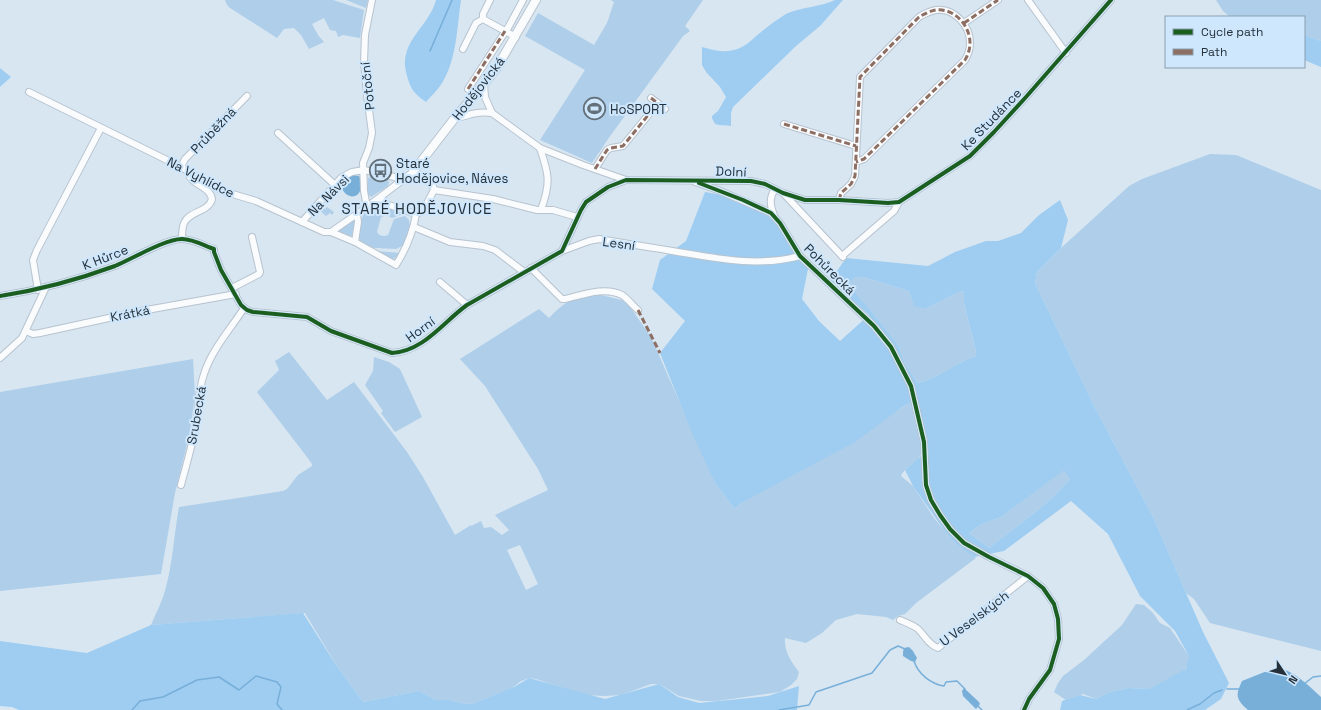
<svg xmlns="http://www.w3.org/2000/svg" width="1321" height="710" viewBox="0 0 1321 710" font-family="'Space Grotesk',sans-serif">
  <rect width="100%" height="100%" fill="#d8e6f2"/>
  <!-- green -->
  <g fill="#aecee9" fill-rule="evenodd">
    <polygon points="225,0 333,0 364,10 360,38 343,35 338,37 336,31 330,30 324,18 312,24 318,35 324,42 309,49 301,35 294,28 284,29 277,38 230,8 227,5"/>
    <polygon points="346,0 368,0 366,8"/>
    <polygon points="611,0 703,0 685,26 690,31 683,36 608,139 592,163 540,140 585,70 525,36 538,13 594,45 607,23 614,2"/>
    <polygon points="1216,0 1321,0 1321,41 1304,35 1304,17 1230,17 1223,11"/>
    <polygon points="1210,154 1236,155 1321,190 1321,651 1210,623 1194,599 1186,593 1153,517 1094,406 1035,283 1037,272 1061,248 1129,186 1142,179"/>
    <path d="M370,176C376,175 386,177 389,182L388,186L371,197L367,193L368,179Z"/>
    <polygon points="320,206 325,209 327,207 334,212 332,215 330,213 326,216 318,209"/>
    <path d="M376,206L387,208L403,214L392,218L387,215L381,217L377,232C379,236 384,237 388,235L394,219L405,216L409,220L410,227L404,245L396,249C386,248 371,250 363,244C356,239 358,224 362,218C364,213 371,207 376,206Z"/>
    <polygon points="353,221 355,222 351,238 337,232 337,230"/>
    <path d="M376,251L400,253C393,265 385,256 376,251Z"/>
    <path d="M863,277L909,291L914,305L923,308H927L961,291L964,292V303L976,351V356C955,363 939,378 918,383L905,364L899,346L876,317L847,285L854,278Z"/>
    <path d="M601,295L622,300L628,304L651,337L715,483L735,509L741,503L910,403L913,412L922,451C920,462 905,466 901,476L913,486L934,518L955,543L976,558L916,603L905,614L898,616L893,620L886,617L857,614L836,620L822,633L806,643L785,638C784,651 791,662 799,672L797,679L791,685L780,692L717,701H701L679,696L659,684H651L621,695L603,696L587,695L554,685L536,679L529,678L521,681L512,688L472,704L460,703L449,700H436L419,691L363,702L338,668L305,613L151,625C156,613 163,600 166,587C173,561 174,534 179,507L283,491L287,489L298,475L312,466V464L307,457L257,392L279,370L275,361L289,352L327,400L354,382L407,452L423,477L455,535L471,525V526L481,521L484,528L491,527L502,535L509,530L495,515L548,490L538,469L485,386L460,359L539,309L549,318C568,298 574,298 601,295ZM520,545L538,584L526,590L507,550Z"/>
    <polygon points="374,357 389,362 400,369 422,417 395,432 381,413 383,411 365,385 373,371"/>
    <polygon points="193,359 195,396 189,436 175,493 161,574 0,591 0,392"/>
    <path d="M1064,469L1070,479C1047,506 1017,526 989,548L969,533L980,525L1001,517Z"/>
    <polygon points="1136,604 1144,605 1153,613 1160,623 1170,628 1189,656 1189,663 1184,671 1149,689 1129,688 1110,692 1096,699 1083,694 1066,700 1054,692 1058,683 1063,676 1084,660 1122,625"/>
  </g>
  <!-- forest -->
  <g fill="#9ecdf1" fill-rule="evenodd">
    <path d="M436,0H461C457,27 457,59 442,83C438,90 431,96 426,102C413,93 410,88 406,72C399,41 429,27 436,0Z"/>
    <path d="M835,0H843L820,26L796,46L733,107L731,113V126C726,125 721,126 715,124L712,118V116L718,111L726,97L720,87L706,72L702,65V47C745,60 746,40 777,20C781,17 784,15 788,13C803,7 820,7 835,0Z"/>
    <polygon points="1304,35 1321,41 1321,67 1304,60"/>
    <polygon points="0,68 11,77 0,87"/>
    <path d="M705,192L723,195L766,214L777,223L808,269L802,299L819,321L840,341L869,315L830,281L846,258L928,266L955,252L986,241H998L1021,233L1039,215L1060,200L1068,220L1061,248L1037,272L1035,283L1094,406L1153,517L1203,632L1229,683L1221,699L1205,710H1060L1062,701L1080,695L1096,699L1110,692L1129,688L1149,689L1186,669L1189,656L1175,631L1140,596L1108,534L1071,501L1004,551L974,557L955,543L944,530L913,486L905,470L921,456L922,451L913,412L910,403L901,408L855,442L741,503L735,509L715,483L692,433L660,353L685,321L652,289L660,260L686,241ZM863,277L909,291L914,306L923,308H927L961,291L964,292V303L976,351V356C955,363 939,378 918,383L905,364L899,346L876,317L848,285L854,278ZM1064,470L1070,479C1047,506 1017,526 989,548L969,533L980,525L1001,517Z"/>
    <polygon points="303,613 338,668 363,702 419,691 436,700 449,700 460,703 472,704 514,687 529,678 605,699 659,684 678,697 699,703 768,696 799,686 797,710 19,710 12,707 0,706 0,641 87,653 151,625"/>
  </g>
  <!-- water -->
  <g fill="#77afd9">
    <path d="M353,175L359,176C362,181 362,186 360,191C353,207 327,183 353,175Z"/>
    <polygon points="909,647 913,651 917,658 915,662 911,661 903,656 903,652 904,648"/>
    <path d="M1277,667C1294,671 1308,685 1321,697V710H1248C1236,699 1235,696 1242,681Z"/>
    <polygon points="964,688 979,702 980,704 976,709 963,696 962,691"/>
  </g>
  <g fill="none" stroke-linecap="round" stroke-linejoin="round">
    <!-- stream -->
    <g stroke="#77afd9" stroke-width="1.5">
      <polyline points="430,51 452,0"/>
      <path d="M914,661C918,674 931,684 944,686L946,682L957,681L965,689"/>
      <polyline points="1304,684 1313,677 1321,676"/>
      <polyline points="1227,689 1239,689"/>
      <polyline points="977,705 982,710"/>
      <polyline points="132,710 140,701 163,697 197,680 219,677 239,690 256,676 277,682 281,687 277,704 282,710"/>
      <polyline points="779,710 809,705 816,692 872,673 890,650 898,646 905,649"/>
      <polyline points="1187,710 1200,704 1214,693 1222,690"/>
    </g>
    <defs>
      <g id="street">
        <polyline points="1028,0 1066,53"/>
        <polyline points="483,19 516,37"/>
        <polyline points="964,23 998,0"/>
        <polyline points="463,49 476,23 483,19 483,14 490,0"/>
        <polyline points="484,84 485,97 492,113 540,148 583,165 626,180 751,181 765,184 783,193 805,200 839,200 888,203 899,202 970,156 994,132 1026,97 1111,0"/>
        <polyline points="468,89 509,26 523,0"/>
        <polyline points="29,92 181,167 216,188 229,193 256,201 324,232 331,232 367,207 413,172 418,176 432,183 434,190 423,211 416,214 386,204 380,197"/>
        <polyline points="651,98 665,109"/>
        <path d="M454,119C470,115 475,111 492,113"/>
        <polyline points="784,124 856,146"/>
        <polyline points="278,133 335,185"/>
        <path d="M540,148C549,175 551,182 541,210"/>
        <polyline points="181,167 185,159 247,96"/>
        <polyline points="595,169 607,150 611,148 623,146 658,103"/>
        <polyline points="695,182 718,190 771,213 780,223 800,256 874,326 891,347 911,386 924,442 926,485 931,500 940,515 950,529 964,543 989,557 1028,576 1043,588 1054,604 1058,619 1059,639 1050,670 1029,699 1024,710"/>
        <polyline points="434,190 493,199 537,210 553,210 577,217"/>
        <polyline points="784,194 843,257"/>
        <path d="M839,200L841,193L851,184L855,176L860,77L919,17C924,14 930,11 936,10C954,8 970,25 970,43C970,49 968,55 965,60L864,159L856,162"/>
        <polyline points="367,207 364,191 363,163 369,148 372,133 367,95 364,62 365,35 372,0"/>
        <path d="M774,215C770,205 769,198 775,189"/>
        <polyline points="302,222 342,177 352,172 364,170 403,179"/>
        <polyline points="414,227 450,242 483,246 495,250 524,272"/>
        <path d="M331,232L355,242L396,265C406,249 413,233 416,214"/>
        <path d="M182,239C182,234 182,228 184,223C189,211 209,212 212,199C210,186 190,185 188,172"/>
        <polyline points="355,242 358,222 357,214"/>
        <path d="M562,251L589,241L599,239C625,244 652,247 678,252C719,259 760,267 800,256"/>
        <polyline points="842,256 894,211 899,202"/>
        <path d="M531,268L562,299H565C582,295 605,286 622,295C628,299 633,306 638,310"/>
        <polyline points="440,282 467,305"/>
        <polyline points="232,288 259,274 260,272 252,237"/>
        <polyline points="38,290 33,260 37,250 101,128"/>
        <path d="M0,296C39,290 77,280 115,266C132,259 165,239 182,239C193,239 205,246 214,249V252L221,270L241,305L247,310L253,312L307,317L331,331L392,353C424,351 443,322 467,305L562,251L581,210L586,202L608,187L626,180"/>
        <polyline points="26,331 33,334 40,333 141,311 236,294"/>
        <polyline points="0,358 22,338 46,287"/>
        <path d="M181,485C186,466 192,446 196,425C198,408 198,391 204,374C212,349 230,330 244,308"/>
        <path d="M900,620C907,623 913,625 918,629C925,636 929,645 938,648L1028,576"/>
      </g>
      <polyline id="secondary" points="413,172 454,119 484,84 496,69 536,0"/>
    </defs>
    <!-- street casing -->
    <use href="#street" stroke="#b7c3ce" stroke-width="8"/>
    <!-- secondary casing -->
    <use href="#secondary" stroke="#b7c3ce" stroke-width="10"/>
    <!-- street -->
    <use href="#street" stroke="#f9fbfd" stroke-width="6"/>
    <!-- secondary -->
    <use href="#secondary" stroke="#f9fbfd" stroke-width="8"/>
    <!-- quiet -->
    <g stroke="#8d6e63" stroke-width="3" stroke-dasharray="6 3" stroke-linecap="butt">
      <polyline points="964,23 998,0"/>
      <polyline points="468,89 505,31"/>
      <polyline points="651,98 665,109"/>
      <polyline points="784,124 856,146"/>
      <polyline points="595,169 607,150 611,148 623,146 658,103"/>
      <path d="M839,200L841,193L851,184L855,176L860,77L919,17C924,14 930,11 936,10C954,8 970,25 970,43C970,49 968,55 965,60L864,159L856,162"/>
      <polyline points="638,310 660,353"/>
    </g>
    <defs>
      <g id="cycleway">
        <polyline points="699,183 743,200 771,213 780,223 800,256 874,326 891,347 911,386 924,442 926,485 931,500 940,515 950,529 964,543 989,557 1028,576 1043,588 1054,604 1058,619 1059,639 1050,670 1029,699 1024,710"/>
        <path d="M0,296C39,290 77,280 115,266C132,259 165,239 182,239C193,239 205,246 214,249V252L221,270L241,305L247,310L253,312L307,317L331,331L392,353C424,351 443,322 467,305L562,251L581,210L586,202L608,187L626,180L751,181L765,184L783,193L805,200H839L888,203L899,202L970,156L994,132L1026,97L1111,0"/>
      </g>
    </defs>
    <!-- cycleway casing -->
    <use href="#cycleway" stroke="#cee7fc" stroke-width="6"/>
    <!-- cycleway -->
    <use href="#cycleway" stroke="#1b5e20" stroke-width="4"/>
  </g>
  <!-- icons -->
  <defs>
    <symbol id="stadium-ring" viewBox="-11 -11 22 22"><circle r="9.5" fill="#cee7fc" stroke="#63707a" stroke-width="1.5"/><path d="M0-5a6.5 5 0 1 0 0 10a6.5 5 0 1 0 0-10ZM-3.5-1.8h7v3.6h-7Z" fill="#63707a"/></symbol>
    <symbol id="bus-ring" viewBox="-11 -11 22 22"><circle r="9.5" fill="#cee7fc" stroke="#63707a" stroke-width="1.5"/><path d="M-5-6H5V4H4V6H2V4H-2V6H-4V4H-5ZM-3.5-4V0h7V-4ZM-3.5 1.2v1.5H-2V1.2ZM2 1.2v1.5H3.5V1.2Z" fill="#63707a"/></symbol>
  </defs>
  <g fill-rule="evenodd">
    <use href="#stadium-ring" x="582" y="96" width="25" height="25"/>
    <use href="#bus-ring" x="368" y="158" width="25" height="25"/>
  </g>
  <g text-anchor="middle" stroke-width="4" stroke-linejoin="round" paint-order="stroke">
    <!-- street labels -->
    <g font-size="13" fill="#24303a" stroke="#cee7fc">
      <text transform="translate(367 86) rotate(-96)" y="5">Potoční</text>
      <text transform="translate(478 88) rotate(-52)" y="5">Hodějovická</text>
      <text transform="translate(991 119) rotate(-46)" y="5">Ke Studánce</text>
      <text transform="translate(213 130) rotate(-46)" y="5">Průběžná</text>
      <text transform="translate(731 171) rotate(2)" y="5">Dolní</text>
      <text transform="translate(201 177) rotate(27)" y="5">Na Vyhlídce</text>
      <text transform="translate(328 195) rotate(-45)" y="5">Na Návsi</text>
      <text transform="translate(619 243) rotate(8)" y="5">Lesní</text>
      <text transform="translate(105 257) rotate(-21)" y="5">K Hůrce</text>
      <text transform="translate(830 269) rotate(45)" y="5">Pohůrecká</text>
      <text transform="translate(130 313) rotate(-11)" y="5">Krátká</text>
      <text transform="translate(420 329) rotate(-36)" y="5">Horní</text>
      <text transform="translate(196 415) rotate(-80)" y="5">Srubecká</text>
      <text transform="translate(974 618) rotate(-37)" y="5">U Veselských</text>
    </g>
    <!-- poi labels -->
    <g font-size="13" fill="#24303a" stroke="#cee7fc" text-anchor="start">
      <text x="610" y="114">HoSPORT</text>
      <text x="396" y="168">Staré<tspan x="396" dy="15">Hodějovice, Náves</tspan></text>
    </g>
    <!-- quarter labels -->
    <g font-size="15" letter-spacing="1" fill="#24303a" stroke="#cee7fc">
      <text x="417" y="214">STARÉ HODĚJOVICE</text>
    </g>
  </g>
  <!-- legend -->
  <rect x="1165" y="16" width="140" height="52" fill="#cee7fc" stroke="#8a9eae"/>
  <rect x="1173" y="29" width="20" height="6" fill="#1b5e20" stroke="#8a9eae"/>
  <text x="1201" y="36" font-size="12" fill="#24303a">Cycle path</text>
  <rect x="1173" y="49" width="20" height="6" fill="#8d6e63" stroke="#8a9eae"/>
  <text x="1201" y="56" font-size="12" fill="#24303a">Path</text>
  <!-- north arrow -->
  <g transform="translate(1285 674) rotate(125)" stroke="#cee7fc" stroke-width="3" paint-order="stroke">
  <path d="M0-3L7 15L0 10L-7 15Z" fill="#24303a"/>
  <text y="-6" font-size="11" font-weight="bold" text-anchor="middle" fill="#24303a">N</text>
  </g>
</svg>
